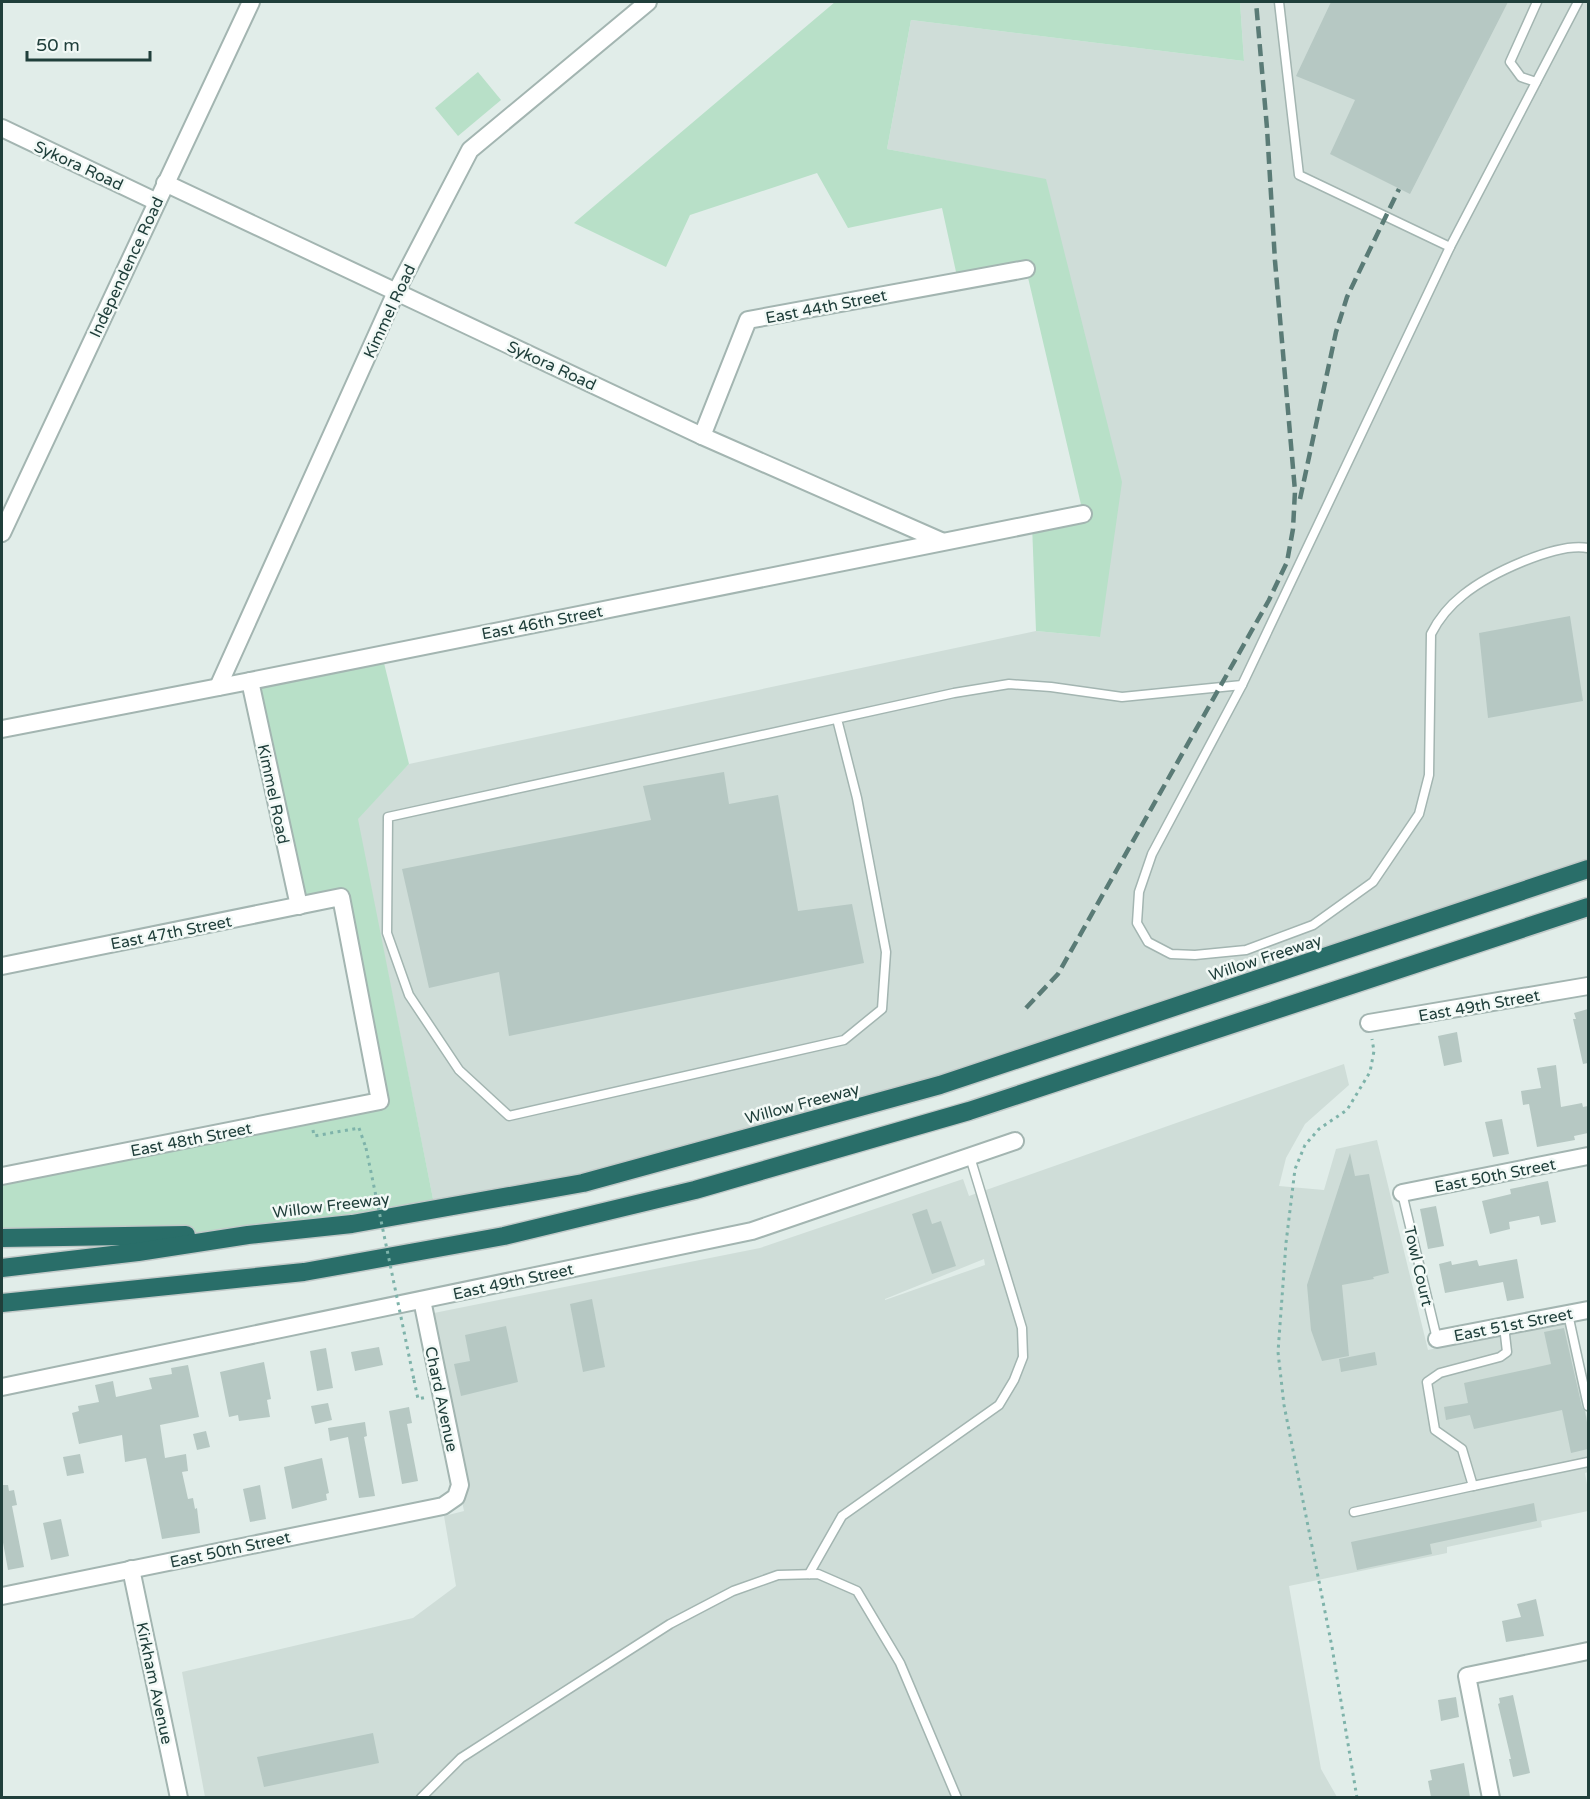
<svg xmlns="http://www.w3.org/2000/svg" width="1590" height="1799" viewBox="0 0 1590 1799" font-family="'Varela Round',sans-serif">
  <rect width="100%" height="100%" fill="#e1ede9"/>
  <!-- built -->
  <g fill="#cfddd8" fill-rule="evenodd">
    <polygon points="1240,2 1588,2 1588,869 940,1085 583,1183 435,1209 357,819 409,764 1036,631 1100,637 1046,180 887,149 911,20 1244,61"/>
    <path d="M1344,1064L1349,1085L1305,1124L1286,1158L1279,1186L1324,1190L1336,1149L1377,1140L1428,1350L1567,1321L1588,1422V1472L1585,1473L1588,1490V1511L1541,1521L1542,1527L1447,1547V1553L1289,1586L1321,1769L1337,1797H205L182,1672L413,1618L456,1586L444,1516L464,1511L424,1315L760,1248L963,1179L969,1196ZM984,1259L985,1265L885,1300V1299Z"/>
  </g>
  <!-- green -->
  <g fill="#b8e0c8">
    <polygon points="835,2 1240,2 1244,61 911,20 887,149 1046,179 1122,482 1100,637 1036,631 1032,524 1083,513 1026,269 958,281 942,208 848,228 817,173 690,215 666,267 574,223"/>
    <polygon points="478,72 501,100 458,136 435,108"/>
    <polygon points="382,655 409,764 358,819 435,1209 248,1235 2,1238 2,1176 380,1101 341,897 299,906 250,681"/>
  </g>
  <!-- building -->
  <g fill="#b6c8c3">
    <polygon points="1331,2 1508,2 1410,194 1330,154 1355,100 1296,76"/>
    <polygon points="1570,616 1583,701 1488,718 1479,633"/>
    <polygon points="724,772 729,804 778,795 798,911 852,904 864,963 509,1036 499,972 429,988 402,869 651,820 643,786"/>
    <polygon points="1588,1009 1588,1063 1583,1064 1573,1019 1576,1019 1574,1013"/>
    <polygon points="1457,1032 1462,1062 1444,1066 1438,1036"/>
    <polygon points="1556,1065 1561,1107 1582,1103 1583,1107 1588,1106 1588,1133 1574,1136 1575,1140 1537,1147 1529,1104 1523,1105 1521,1091 1541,1088 1537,1068"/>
    <polygon points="1502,1119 1509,1154 1493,1157 1485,1122"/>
    <polygon points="1350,1153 1355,1176 1369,1174 1389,1273 1373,1277 1374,1279 1342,1285 1349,1356 1322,1361 1311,1330 1307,1285"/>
    <polygon points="1548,1181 1556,1222 1541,1225 1539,1216 1509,1222 1510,1229 1490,1234 1482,1201 1511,1194 1510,1189"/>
    <polygon points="1436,1206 1444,1246 1428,1249 1420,1209"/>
    <polygon points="927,1209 932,1224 941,1221 956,1266 932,1274 912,1214"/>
    <polygon points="1517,1259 1524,1298 1507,1301 1503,1282 1445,1293 1439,1264 1451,1261 1452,1265 1477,1260 1479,1266"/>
    <polygon points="592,1299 605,1367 583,1372 570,1304"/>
    <polygon points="506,1326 518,1382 461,1396 454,1364 470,1361 465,1335"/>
    <polygon points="1564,1328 1582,1407 1585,1411 1588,1428 1588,1449 1571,1453 1562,1410 1474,1429 1470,1415 1446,1420 1444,1407 1468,1403 1464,1383 1551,1364 1544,1332"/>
    <polygon points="379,1347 383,1365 355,1371 351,1352"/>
    <polygon points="326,1348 333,1388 317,1391 310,1351"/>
    <polygon points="1375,1352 1377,1365 1341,1372 1339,1359"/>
    <polygon points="264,1362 271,1399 267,1400 270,1417 239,1421 238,1415 229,1417 220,1372"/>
    <polygon points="188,1365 199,1417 160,1425 165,1458 186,1454 188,1471 182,1472 188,1499 193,1498 195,1509 197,1508 200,1533 162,1539 146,1458 125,1462 122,1435 79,1444 72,1413 79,1411 78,1406 99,1402 95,1385 113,1381 116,1397 152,1389 149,1378 172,1374 171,1368"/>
    <polygon points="328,1403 332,1420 315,1424 311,1406"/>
    <polygon points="409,1407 412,1423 407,1424 418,1481 402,1484 389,1411"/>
    <polygon points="365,1422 367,1436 364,1437 375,1496 359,1498 348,1437 330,1441 328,1428"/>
    <polygon points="206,1431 210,1447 197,1450 193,1434"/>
    <polygon points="80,1454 84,1473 67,1476 63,1457"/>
    <polygon points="322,1458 329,1493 326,1494 327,1500 292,1509 284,1467"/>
    <polygon points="2,1485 8,1485 9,1491 14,1490 17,1505 12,1506 24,1567 8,1570 2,1537"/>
    <polygon points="260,1485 266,1519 250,1522 243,1489"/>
    <polygon points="1534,1503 1537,1521 1430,1544 1432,1554 1357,1570 1351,1542"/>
    <polygon points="61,1519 69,1556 51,1560 43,1523"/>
    <polygon points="1536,1599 1544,1636 1506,1642 1502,1621 1521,1617 1517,1604"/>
    <polygon points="1513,1695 1530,1773 1513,1777 1509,1759 1511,1759 1498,1704 1500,1703 1499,1698"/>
    <polygon points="1456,1697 1459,1717 1441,1721 1438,1700"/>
    <polygon points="373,1733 379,1763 264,1787 257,1757"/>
    <polygon points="1464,1763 1470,1797 1431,1797 1428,1781 1432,1780 1430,1770"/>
  </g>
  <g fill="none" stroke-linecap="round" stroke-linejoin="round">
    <defs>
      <g id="service">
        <polyline points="1279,2 1299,175 1450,247 1578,2"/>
        <polyline points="1536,82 1521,77 1510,62 1537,2"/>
        <path d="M1242,685L1152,854L1139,892L1137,923L1148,942L1171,954L1195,955L1246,950L1313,925L1373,882L1419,814L1429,775L1431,634C1439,618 1449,606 1463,595C1489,574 1556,542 1588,548"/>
        <polyline points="837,719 857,798 886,952 882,1009 844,1040 509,1116 459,1070 409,995 387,933 388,817 954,693 1009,684 1051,687 1122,697 1242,685 1450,247"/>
        <polyline points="1402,1193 1437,1339"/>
        <polyline points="1568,1314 1588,1406"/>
        <polyline points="1504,1326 1507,1352 1500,1357 1440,1373 1427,1382 1435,1430 1462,1449 1473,1486 1588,1462"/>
        <polyline points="1354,1512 1473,1486"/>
        <polyline points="809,1574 842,1516 999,1405 1014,1380 1023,1357 1022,1328 970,1157"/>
        <polyline points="421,1798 461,1758 670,1624 733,1591 778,1575 818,1574 857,1591 900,1663 957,1798"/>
      </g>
      <g id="minor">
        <polyline points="2,128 157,202"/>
        <polyline points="165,183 702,436 941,541"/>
        <polyline points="702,436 748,320 1026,269"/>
        <polyline points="2,533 251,2"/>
        <polyline points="250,681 299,906"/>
        <polyline points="218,687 396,292 470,150 648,2"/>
        <polyline points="2,729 250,681 1083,514"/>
        <polyline points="2,966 341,897 380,1101 2,1176"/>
        <polyline points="1369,1023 1588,986"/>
        <polyline points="1402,1193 1588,1156"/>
        <polyline points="1437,1339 1588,1310"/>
        <polyline points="2,1387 752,1231 1015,1141"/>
        <polyline points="131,1569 179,1798"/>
        <polyline points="2,1596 443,1506 456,1497 460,1485 422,1300"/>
        <polyline points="1491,1798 1467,1676 1588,1651"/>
      </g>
      <g id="motorway">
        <polyline points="2,1238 186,1235"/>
        <polyline points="2,1268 138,1252 248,1235 352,1224 583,1183 940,1085 1588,869"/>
        <polyline points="2,1303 304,1272 504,1236 695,1190 969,1111 1588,907"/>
      </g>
    </defs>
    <!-- service casing -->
    <use href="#service" stroke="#a3b5b1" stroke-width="11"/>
    <!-- minor casing -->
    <use href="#minor" stroke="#a3b5b1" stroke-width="20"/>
    <!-- motorway casing -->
    <use href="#motorway" stroke="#c1c9c8" stroke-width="21"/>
    <!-- path -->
    <g stroke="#7eb3aa" stroke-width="3" stroke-dasharray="3 4.5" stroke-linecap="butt">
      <polyline points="359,1128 366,1148"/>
      <polyline points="313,1130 314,1136 359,1128"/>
      <polyline points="414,1380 418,1399 427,1397"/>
      <polyline points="1357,1798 1332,1647 1284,1405 1278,1352 1286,1243 1295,1169 1305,1145 1319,1129 1347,1110 1370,1072 1374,1051 1372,1039"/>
    </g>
    <!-- service -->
    <use href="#service" stroke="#fff" stroke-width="8"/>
    <!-- minor -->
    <use href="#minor" stroke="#fff" stroke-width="16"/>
    <!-- motorway -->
    <use href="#motorway" stroke="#296e69" stroke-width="18"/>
    <!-- rail -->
    <g stroke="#5a7b76" stroke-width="4.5" stroke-dasharray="12 6" stroke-linecap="butt">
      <polyline points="1300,499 1336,332 1347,297 1399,189"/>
      <polyline points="1026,1008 1058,974 1269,600 1287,562 1293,529 1295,491 1275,261 1267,128 1256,2"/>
    </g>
    <!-- path-bridge -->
    <polyline stroke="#7eb3aa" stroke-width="3" stroke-dasharray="3 4.5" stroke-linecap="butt" points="366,1148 414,1380"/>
  </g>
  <g text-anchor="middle" stroke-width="5" stroke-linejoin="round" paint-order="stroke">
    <!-- street labels -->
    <g font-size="16" fill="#203f3b" stroke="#f2f9f6">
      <text transform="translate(79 165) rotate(25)" y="6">Sykora Road</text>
      <text transform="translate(126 267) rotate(-65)" y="6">Independence Road</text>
      <text transform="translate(826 306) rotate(-11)" y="6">East 44th Street</text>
      <text transform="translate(389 311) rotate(-65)" y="6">Kimmel Road</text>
      <text transform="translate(552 365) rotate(25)" y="6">Sykora Road</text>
      <text transform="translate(542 622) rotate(-11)" y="6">East 46th Street</text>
      <text transform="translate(274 794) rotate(78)" y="6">Kimmel Road</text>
      <text transform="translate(171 932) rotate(-11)" y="6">East 47th Street</text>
      <text transform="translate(1265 957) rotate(-18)" y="6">Willow Freeway</text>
      <text transform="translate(1479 1005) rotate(-10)" y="6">East 49th Street</text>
      <text transform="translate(802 1103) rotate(-15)" y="6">Willow Freeway</text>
      <text transform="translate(191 1139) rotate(-11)" y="6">East 48th Street</text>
      <text transform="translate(1495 1175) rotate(-11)" y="6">East 50th Street</text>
      <text transform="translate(331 1205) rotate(-7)" y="6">Willow Freeway</text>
      <text transform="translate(1419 1266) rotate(77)" y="6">Towl Court</text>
      <text transform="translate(513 1281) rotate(-12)" y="6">East 49th Street</text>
      <text transform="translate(1513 1324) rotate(-11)" y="6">East 51st Street</text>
      <text transform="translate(442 1399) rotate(78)" y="6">Chard Avenue</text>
      <text transform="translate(230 1549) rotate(-12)" y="6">East 50th Street</text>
      <text transform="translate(155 1683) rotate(78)" y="6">Kirkham Avenue</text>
    </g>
  </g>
  <!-- border -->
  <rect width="1590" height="1799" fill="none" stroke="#203f3b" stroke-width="6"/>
  <!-- scale -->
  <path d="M27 51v9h123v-9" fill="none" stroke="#203f3b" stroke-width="3"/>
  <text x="36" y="51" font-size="18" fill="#203f3b" stroke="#f2f9f6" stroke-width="4.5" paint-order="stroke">50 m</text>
</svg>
